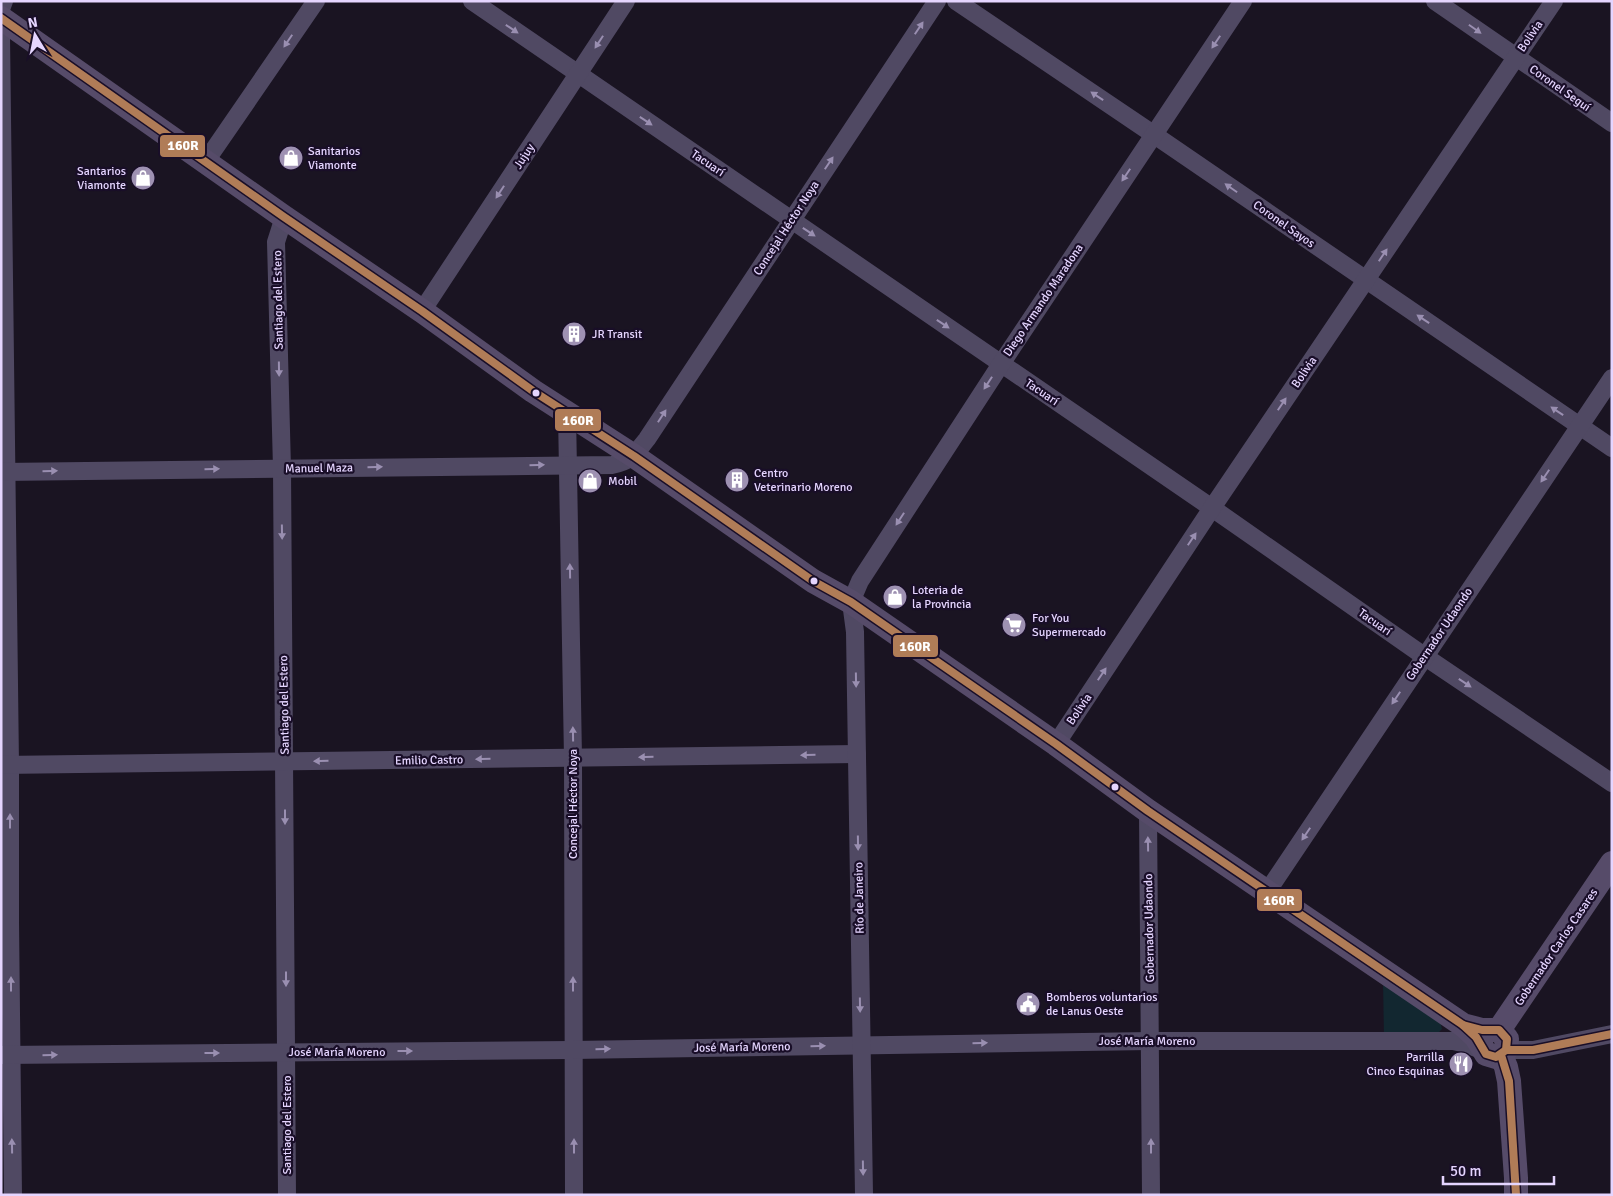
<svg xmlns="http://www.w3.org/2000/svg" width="1613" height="1196" viewBox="0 0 1613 1196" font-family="Signika,sans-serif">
  <rect width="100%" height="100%" fill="#1a1422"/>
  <!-- green -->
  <polygon fill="#122730" points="1383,980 1440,1020 1442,1029 1435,1036 1384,1038"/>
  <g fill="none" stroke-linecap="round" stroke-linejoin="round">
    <!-- street -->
    <g stroke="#504963" stroke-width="18">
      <polyline points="472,1 1212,508 1424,656 1612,783"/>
      <polyline points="956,1 1153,134 1612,448"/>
      <polyline points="1435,1 1612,123"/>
      <polyline points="1,9 4,1"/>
      <polyline points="1,36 10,765 10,922 13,1195"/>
      <polyline points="206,161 316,1"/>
      <polyline points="284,217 276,242 282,468 287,1195"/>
      <polyline points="422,311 626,1"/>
      <polyline points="567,413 573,758 574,1195"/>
      <path d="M1,472L612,465C632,461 635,454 647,439L937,1"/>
      <polyline points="1056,744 1212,508 1554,1"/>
      <polyline points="1,765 857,754"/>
      <polyline points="1148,811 1151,1195"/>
      <polyline points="1267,892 1612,378"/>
      <polyline points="1506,1050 1533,1050 1612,1034"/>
      <polyline points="1,1055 573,1050 1150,1041 1453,1041 1462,1043 1482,1050"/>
      <polyline points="864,1195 855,632 851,602 860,581 1001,364 1243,1"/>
    </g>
    <!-- secondary -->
    <g stroke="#564b69" stroke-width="24">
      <polyline points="1,18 284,217 422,311 533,391 634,456 813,581 851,602 1056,744 1148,811 1463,1025 1476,1037 1486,1054 1496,1057 1506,1050 1507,1039 1499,1030 1482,1030 1463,1025"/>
      <polyline points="1499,1030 1612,863"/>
      <polyline points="1501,1055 1506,1067 1509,1081 1516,1178 1516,1195"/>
    </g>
    <defs>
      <g id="bus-1">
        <polyline points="1,18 284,217 422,311 533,391 634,456 813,581 851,602 1056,744 1148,811 1463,1025"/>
        <polygon points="1463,1025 1482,1030 1499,1030 1507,1039 1506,1050 1496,1057 1486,1054 1476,1037"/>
        <polyline points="1506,1050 1533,1050 1612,1034"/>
        <polyline points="1501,1055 1509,1081 1516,1195"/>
      </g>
    </defs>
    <!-- bus-1 casing -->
    <use href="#bus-1" stroke="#190e28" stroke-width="11"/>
    <!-- bus-1 -->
    <use href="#bus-1" stroke="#b07c57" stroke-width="8"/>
  </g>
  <!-- one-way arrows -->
  <defs><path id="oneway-solid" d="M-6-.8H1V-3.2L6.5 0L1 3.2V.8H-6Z" transform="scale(1.25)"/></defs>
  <g fill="#9a8fb1">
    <use href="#oneway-solid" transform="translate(919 28) rotate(-56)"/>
    <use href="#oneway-solid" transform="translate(512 29) rotate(34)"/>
    <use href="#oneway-solid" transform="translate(1475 29) rotate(35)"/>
    <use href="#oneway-solid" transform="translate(288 41) rotate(124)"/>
    <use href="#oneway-solid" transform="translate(599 42) rotate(123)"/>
    <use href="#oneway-solid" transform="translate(1216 42) rotate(124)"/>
    <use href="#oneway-solid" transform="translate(1097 96) rotate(-146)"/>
    <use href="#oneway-solid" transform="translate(646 121) rotate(34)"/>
    <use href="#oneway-solid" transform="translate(829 163) rotate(-56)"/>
    <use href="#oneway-solid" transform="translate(1126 175) rotate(124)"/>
    <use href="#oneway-solid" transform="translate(1231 188) rotate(-145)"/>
    <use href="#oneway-solid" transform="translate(500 192) rotate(123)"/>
    <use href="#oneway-solid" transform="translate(809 232) rotate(34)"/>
    <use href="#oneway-solid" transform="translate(1383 255) rotate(-56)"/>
    <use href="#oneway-solid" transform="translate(1423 319) rotate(-146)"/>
    <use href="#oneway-solid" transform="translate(943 324) rotate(34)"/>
    <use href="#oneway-solid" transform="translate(279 369) rotate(89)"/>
    <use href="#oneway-solid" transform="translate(988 383) rotate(123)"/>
    <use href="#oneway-solid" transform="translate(1282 404) rotate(-56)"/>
    <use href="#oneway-solid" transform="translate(1557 411) rotate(-146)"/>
    <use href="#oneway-solid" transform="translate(662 416) rotate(-57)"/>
    <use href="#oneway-solid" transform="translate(537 465) rotate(-1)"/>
    <use href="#oneway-solid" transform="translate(375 467) rotate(-1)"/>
    <use href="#oneway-solid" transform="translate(212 469) rotate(-1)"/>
    <use href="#oneway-solid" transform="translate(50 471) rotate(-1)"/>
    <use href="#oneway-solid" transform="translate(1545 476) rotate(124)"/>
    <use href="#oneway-solid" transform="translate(900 519) rotate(123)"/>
    <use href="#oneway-solid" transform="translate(282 532) rotate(89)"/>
    <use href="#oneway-solid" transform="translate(1192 539) rotate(-56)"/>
    <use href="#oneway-solid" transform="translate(570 571) rotate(-91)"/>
    <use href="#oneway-solid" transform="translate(1102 674) rotate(-56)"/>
    <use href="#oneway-solid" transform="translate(856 680) rotate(89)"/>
    <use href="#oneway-solid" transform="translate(1465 683) rotate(34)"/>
    <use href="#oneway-solid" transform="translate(1396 698) rotate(124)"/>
    <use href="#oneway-solid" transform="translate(573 734) rotate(-91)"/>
    <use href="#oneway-solid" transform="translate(808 755) rotate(179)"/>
    <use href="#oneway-solid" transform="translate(646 757) rotate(179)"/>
    <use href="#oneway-solid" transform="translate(483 759) rotate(179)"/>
    <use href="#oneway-solid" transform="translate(321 761) rotate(179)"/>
    <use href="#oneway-solid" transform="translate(285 817) rotate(90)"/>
    <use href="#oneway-solid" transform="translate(10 821) rotate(-90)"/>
    <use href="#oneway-solid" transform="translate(1306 834) rotate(124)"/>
    <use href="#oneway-solid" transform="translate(858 843) rotate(89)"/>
    <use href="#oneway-solid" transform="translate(1148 844) rotate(-91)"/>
    <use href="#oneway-solid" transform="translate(286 979) rotate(90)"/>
    <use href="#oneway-solid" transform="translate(11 984) rotate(-90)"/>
    <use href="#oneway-solid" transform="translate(573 984) rotate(-90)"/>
    <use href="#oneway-solid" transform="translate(860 1005) rotate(89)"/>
    <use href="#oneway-solid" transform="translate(980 1043) rotate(-1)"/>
    <use href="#oneway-solid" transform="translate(818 1046) rotate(-1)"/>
    <use href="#oneway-solid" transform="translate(603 1049) rotate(-1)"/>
    <use href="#oneway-solid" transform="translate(405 1051)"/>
    <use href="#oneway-solid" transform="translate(212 1053)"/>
    <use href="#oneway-solid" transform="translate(50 1055) rotate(-1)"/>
    <use href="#oneway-solid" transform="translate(12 1146) rotate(-91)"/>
    <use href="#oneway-solid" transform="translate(574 1146) rotate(-90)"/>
    <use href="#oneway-solid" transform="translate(1151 1146) rotate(-90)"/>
    <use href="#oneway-solid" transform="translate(863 1168) rotate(89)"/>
  </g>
  <!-- icons -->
  <defs>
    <symbol id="shop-disc" viewBox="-11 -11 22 22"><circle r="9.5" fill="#9e91b2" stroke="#190e28"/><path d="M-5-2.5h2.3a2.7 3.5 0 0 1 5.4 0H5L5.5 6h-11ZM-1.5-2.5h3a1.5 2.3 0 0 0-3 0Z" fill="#fff"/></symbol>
    <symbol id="building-disc" viewBox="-11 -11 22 22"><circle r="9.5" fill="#9e91b2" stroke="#190e28"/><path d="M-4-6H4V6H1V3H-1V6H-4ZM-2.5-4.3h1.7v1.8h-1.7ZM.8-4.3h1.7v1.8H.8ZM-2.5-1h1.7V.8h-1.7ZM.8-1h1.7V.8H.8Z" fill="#fff"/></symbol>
    <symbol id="supermarket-disc" viewBox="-11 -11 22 22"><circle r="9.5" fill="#9e91b2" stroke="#190e28"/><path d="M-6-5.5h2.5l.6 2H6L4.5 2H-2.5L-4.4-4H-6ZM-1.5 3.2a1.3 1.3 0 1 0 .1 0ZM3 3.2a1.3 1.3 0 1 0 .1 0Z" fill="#fff"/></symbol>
    <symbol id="civic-disc" viewBox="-11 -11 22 22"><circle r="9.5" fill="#9e91b2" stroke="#190e28"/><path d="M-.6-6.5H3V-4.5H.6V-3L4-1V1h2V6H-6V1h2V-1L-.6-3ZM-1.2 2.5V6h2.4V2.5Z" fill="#fff"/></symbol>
    <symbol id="restaurant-disc" viewBox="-11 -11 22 22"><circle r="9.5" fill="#9e91b2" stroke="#190e28"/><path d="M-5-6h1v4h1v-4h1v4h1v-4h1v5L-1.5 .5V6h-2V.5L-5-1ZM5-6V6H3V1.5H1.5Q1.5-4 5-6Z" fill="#fff"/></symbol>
  </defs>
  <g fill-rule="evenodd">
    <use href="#shop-disc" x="277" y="144" width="28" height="28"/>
    <use href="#shop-disc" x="129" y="164" width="28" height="28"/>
    <use href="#building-disc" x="560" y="320" width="28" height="28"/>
    <use href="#building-disc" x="723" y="466" width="28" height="28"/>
    <use href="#shop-disc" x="576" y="467" width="28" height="28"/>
    <use href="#shop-disc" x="881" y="583" width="28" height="28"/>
    <use href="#supermarket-disc" x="1000" y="611" width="28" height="28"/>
    <use href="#civic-disc" x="1014" y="990" width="28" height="28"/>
    <use href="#restaurant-disc" x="1447" y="1050" width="28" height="28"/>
  </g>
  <!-- markers -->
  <g fill="#e5d5ff" stroke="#190e28" stroke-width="2">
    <circle cx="536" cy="393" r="4.5"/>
    <circle cx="814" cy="581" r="4.5"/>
    <circle cx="1115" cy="787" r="4.5"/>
  </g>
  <g text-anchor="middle" stroke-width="4.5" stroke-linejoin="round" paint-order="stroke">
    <!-- street labels -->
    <g font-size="12" fill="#e5d5ff" stroke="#190e28">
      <text transform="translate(1530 36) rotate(-56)" y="4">Bolivia</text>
      <text transform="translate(1560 88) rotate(35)" y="4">Coronel Seguí</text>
      <text transform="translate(524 156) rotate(-57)" y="4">Jujuy</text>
      <text transform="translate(708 163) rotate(34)" y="4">Tacuarí</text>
      <text transform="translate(1284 224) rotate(35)" y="4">Coronel Sayos</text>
      <text transform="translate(786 228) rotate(-57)" y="4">Concejal Héctor Noya</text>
      <text transform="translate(278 300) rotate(-91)" y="4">Santiago del Estero</text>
      <text transform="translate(1043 300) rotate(-56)" y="4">Diego Armando Maradona</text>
      <text transform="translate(1304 372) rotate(-56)" y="4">Bolivia</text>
      <text transform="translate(1042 392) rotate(34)" y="4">Tacuarí</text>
      <text transform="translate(319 468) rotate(-1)" y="4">Manuel Maza</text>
      <text transform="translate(1375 622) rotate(35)" y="4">Tacuarí</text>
      <text transform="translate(1439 634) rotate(-56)" y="4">Gobernador Udaondo</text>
      <text transform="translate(284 705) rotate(-91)" y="4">Santiago del Estero</text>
      <text transform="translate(1079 709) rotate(-56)" y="4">Bolivia</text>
      <text transform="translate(429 760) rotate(-1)" y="4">Emilio Castro</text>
      <text transform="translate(573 804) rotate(-90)" y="4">Concejal Héctor Noya</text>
      <text transform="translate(859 898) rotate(-91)" y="4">Río de Janeiro</text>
      <text transform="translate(1149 928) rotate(-91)" y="4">Gobernador Udaondo</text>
      <text transform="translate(1556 947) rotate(-56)" y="4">Gobernador Carlos Casares</text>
      <text x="1147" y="1045">José María Moreno</text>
      <text transform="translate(742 1047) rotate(-1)" y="4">José María Moreno</text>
      <text x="337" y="1056">José María Moreno</text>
      <text transform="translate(287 1125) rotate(-90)" y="4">Santiago del Estero</text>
    </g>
    <!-- poi labels -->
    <g font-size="12" fill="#e5d5ff" stroke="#190e28" text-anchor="start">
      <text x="308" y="155">Sanitarios<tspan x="308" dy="14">Viamonte</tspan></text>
      <text x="126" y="175" text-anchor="end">Santarios<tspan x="126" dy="14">Viamonte</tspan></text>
      <text x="592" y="338">JR Transit</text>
      <text x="754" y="477">Centro<tspan x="754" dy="14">Veterinario Moreno</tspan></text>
      <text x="608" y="485">Mobil</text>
      <text x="912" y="594">Loteria de<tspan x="912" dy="14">la Provincia</tspan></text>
      <text x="1032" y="622">For You<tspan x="1032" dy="14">Supermercado</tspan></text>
      <text x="1046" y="1001">Bomberos voluntarios<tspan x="1046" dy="14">de Lanus Oeste</tspan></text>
      <text x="1444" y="1061" text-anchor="end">Parrilla<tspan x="1444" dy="14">Cinco Esquinas</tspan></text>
    </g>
  </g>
  <g stroke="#190e28" stroke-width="2">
    <rect x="159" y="134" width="47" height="24" rx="5" fill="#b07c57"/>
    <rect x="554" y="408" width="48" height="24" rx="5" fill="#b07c57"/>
    <rect x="892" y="634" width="47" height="24" rx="5" fill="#b07c57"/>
    <rect x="1256" y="888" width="47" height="24" rx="5" fill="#b07c57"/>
  </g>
  <g font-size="14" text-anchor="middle" font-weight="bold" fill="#fff">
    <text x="183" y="150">160R</text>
    <text x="578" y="425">160R</text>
    <text x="915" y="651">160R</text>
    <text x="1279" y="905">160R</text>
  </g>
  <!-- border -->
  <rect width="1613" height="1196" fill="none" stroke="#e5d5ff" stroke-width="5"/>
  <!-- north arrow -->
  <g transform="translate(35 35) rotate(350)" stroke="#190e28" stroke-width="4" paint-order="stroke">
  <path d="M0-4L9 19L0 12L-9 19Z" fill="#e5d5ff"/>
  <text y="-8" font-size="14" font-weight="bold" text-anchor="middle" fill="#e5d5ff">N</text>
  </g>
  <!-- scale -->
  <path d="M1443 1176v8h111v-8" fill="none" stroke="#e5d5ff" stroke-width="2.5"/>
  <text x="1450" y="1176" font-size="15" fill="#e5d5ff" stroke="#190e28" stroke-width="4" paint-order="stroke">50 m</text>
</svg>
